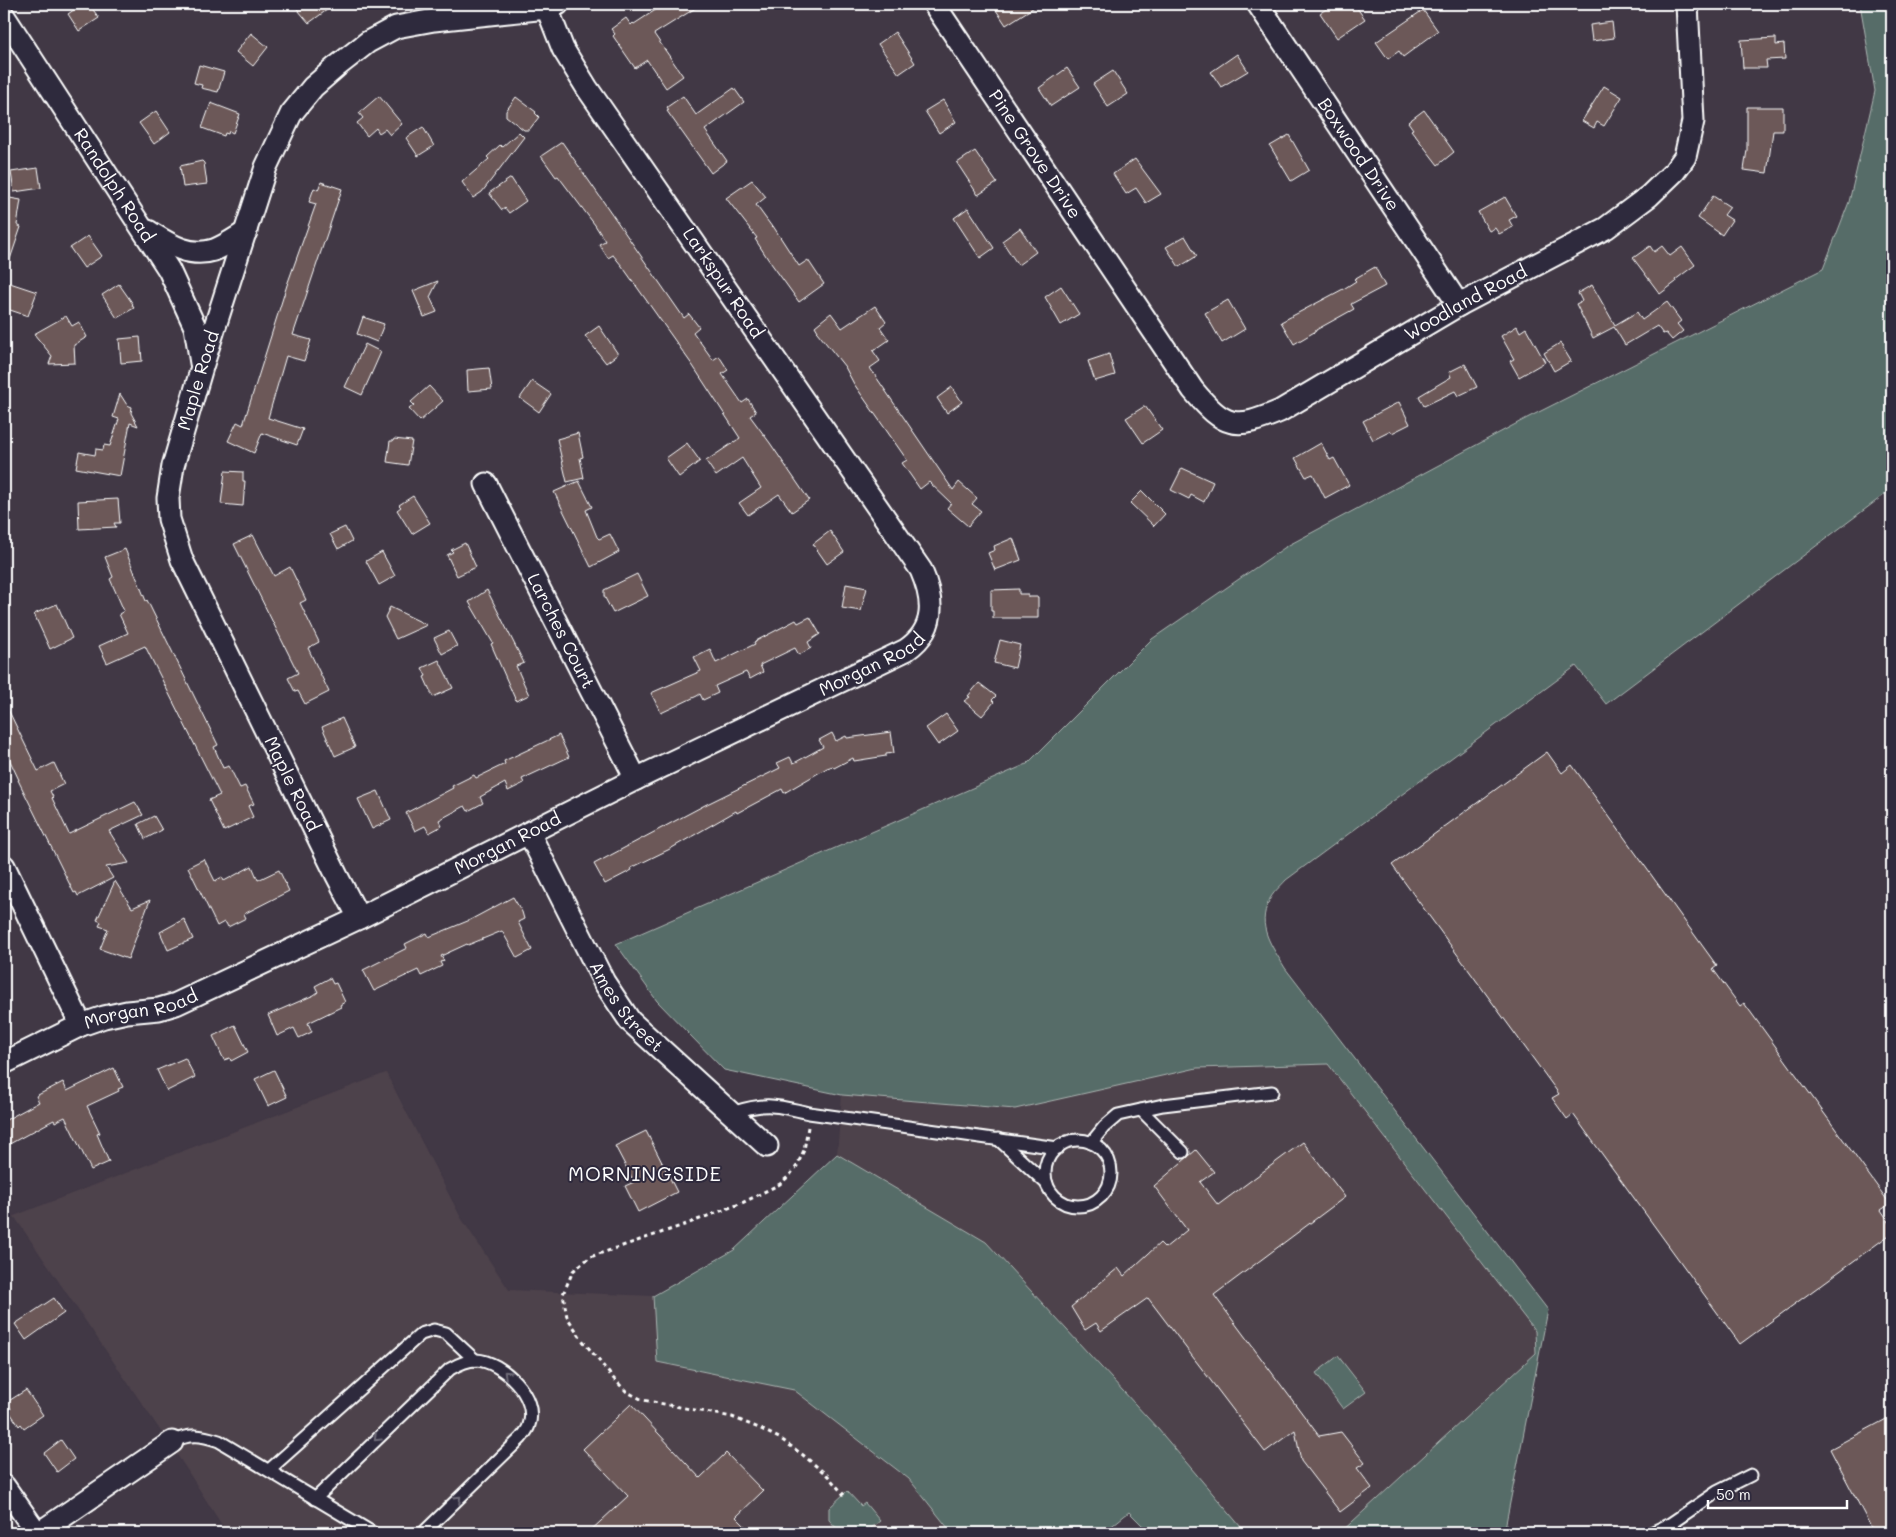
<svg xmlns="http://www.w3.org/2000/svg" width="1896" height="1537" viewBox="0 0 1896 1537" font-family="Mali,sans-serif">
  <rect width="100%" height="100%" fill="#413845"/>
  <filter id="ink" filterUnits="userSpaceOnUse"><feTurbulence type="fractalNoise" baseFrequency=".02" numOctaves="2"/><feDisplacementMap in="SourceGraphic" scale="10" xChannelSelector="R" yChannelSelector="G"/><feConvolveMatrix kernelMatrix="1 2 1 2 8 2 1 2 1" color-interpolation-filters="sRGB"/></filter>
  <g filter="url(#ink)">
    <!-- built -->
    <g fill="#4e424b">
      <polygon points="1328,1064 1535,1331 1536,1353 1340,1533 1246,1533 1158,1429 986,1242 837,1154 842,1095 1015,1109 1197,1068"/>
      <polygon points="386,1073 461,1218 509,1290 653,1296 658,1362 794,1390 909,1479 952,1533 227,1533 184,1465 14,1216"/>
    </g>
    <!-- green -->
    <g fill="#576c67" stroke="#abb6b3">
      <path d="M1860,4H1892V489L1606,704L1576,666L1286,880C1281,886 1272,893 1269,901C1256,927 1272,946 1285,968L1548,1310L1504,1533H1340L1536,1353L1535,1331L1328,1064L1197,1068L1015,1109L842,1095L724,1070L657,1001L616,944L1027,764L1152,639L1287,546L1527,418L1823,269L1849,202L1875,91Z"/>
      <polygon points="837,1154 986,1242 1158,1429 1246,1533 1150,1533 1129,1512 1103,1533 952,1533 909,1479 794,1390 657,1362 653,1296 734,1250"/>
      <polygon points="1338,1356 1366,1392 1343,1409 1316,1373"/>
      <polygon points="847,1491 861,1506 865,1503 880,1521 865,1533 841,1533 829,1520 829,1508"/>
    </g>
    <!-- building -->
    <g fill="#6c5959" stroke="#fff">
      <polygon points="82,4 89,4 99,18 79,31 68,14"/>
      <polygon points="293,4 335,4 309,23"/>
      <polygon points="654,4 702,4 654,34 683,76 666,88 647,60 635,68 613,36 615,34 611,29 626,18 631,25 633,23 634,24 657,9"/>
      <polygon points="992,4 1039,4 1006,25"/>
      <polygon points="1334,4 1354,4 1365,19 1337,38 1320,13"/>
      <polygon points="1423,10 1438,31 1403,57 1399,51 1388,59 1376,42"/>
      <polygon points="1612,22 1614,38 1592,41 1590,25"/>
      <polygon points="895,32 915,63 899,74 878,44"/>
      <polygon points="251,33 268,47 253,66 236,52"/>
      <polygon points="1776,38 1776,45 1784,44 1785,59 1766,60 1767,68 1743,68 1741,40"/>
      <polygon points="1237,54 1248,71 1221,87 1211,72"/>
      <polygon points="199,65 224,72 218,92 201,88 202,85 194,83"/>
      <polygon points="1067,68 1080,87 1051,106 1039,88"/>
      <polygon points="1113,71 1128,94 1108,107 1093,84"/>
      <polygon points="1604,86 1622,97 1604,126 1597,122 1594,128 1582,121"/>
      <polygon points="734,88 744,102 705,130 727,161 711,173 667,111 669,110 667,107 683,96 696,115"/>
      <polygon points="379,96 402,124 390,135 385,129 379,133 376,128 367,136 357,123 363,118 359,113"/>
      <polygon points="516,97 536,112 535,113 539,117 529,130 524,130 506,116 506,111"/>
      <polygon points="943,100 956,122 939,133 925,111"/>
      <polygon points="211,103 240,114 233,133 229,131 228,134 225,133 224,136 202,128"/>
      <polygon points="1747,107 1783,107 1783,131 1773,131 1767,173 1744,170 1747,150"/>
      <polygon points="1424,110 1454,152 1438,165 1411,130 1413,129 1408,122"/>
      <polygon points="156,111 170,132 154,144 139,123"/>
      <polygon points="423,127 434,146 418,156 406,138"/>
      <polygon points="519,132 524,137 482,192 473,198 462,182 489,159 487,157 500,145 502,147"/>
      <polygon points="1289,135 1309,170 1291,181 1270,146"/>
      <polygon points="562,142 684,318 689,314 699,327 693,332 713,360 719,356 728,370 722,374 742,403 748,399 756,412 750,416 770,443 809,500 792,512 779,494 748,515 739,503 761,488 742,458 716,476 706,461 740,438 693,366 622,266 613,255 608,258 599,244 605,241 595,225 558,176 556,177 541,156"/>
      <polygon points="975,151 997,183 978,195 957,163"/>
      <polygon points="1135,159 1161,194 1146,203 1136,188 1126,194 1113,174"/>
      <polygon points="202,161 204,163 207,184 183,187 180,166"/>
      <polygon points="38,168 41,188 14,192 11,172"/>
      <polygon points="511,178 526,201 509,213 505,208 502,210 489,193"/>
      <polygon points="752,180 766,197 756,205 772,227 773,226 799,266 808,260 824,284 799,302 768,259 755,239 757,238 726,198"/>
      <polygon points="321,182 342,189 293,335 311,340 304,361 286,356 268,418 303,429 297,445 262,433 254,453 228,441 237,422 243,425 287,285 316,204 309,202 314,188 318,190"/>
      <polygon points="1713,196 1730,207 1724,215 1732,220 1722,235 1698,218"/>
      <polygon points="4,197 21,200 17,225 21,227 6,271 4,271"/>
      <polygon points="1505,197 1516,216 1509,220 1513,227 1499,234 1495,228 1489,231 1478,212"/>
      <polygon points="968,208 994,248 980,258 954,218"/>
      <polygon points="1020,228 1036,252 1018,265 1002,241"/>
      <polygon points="88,236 102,256 84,268 70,248"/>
      <polygon points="1185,236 1197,256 1179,267 1166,247"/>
      <polygon points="1650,246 1654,252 1662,246 1670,256 1682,247 1695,265 1675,280 1676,282 1660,294 1633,258"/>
      <polygon points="1375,267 1385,286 1351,304 1354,309 1316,330 1316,331 1294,344 1281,322 1345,288 1356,281 1354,279"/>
      <polygon points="4,281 37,292 28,316 4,308"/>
      <polygon points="438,281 430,297 437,312 424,317 413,291"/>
      <polygon points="119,284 133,304 132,305 134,308 117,318 102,295"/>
      <polygon points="1592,285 1615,325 1637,312 1642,320 1667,302 1681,321 1677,324 1683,331 1672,340 1666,333 1663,334 1657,326 1625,345 1614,327 1593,338 1576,304 1582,301 1578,293"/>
      <polygon points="1061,286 1079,314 1061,325 1045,297"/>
      <polygon points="1228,300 1245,329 1222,343 1205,313"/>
      <polygon points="875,306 886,322 880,327 889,340 873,351 880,361 870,368 953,490 959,482 977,498 972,504 981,511 968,526 947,508 951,503 929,482 920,489 902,463 907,460 854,384 845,367 817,332 818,331 815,326 831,313 842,328"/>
      <polygon points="66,316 72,326 79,322 87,337 74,345 75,363 49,364 52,356 34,334"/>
      <polygon points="363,317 384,324 377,342 357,334"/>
      <polygon points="599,326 618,354 606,363 585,336"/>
      <polygon points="1517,326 1520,332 1526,328 1545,362 1519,377 1510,361 1514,359 1501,336"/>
      <polygon points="140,337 142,361 121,363 119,339"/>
      <polygon points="1560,343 1571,361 1554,371 1544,353"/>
      <polygon points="365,344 381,352 362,395 345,387"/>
      <polygon points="1109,354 1115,375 1095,381 1088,361"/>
      <polygon points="1465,364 1477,387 1458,396 1455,391 1424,406 1419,396 1451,377 1449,372"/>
      <polygon points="489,368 492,389 468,391 467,370"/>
      <polygon points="532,381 551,394 539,412 520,398"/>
      <polygon points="429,386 443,401 420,421 409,409 414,405 411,402"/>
      <polygon points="952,387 962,402 947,413 937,398"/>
      <polygon points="120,394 127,405 132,407 131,413 138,426 130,423 120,476 76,468 79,452 95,455 96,449 103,450 104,445 110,446 119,419 113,417"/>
      <polygon points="1399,402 1410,424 1392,433 1391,431 1373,440 1363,421"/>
      <polygon points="1145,406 1162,430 1143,443 1126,418"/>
      <polygon points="578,433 583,457 580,458 584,478 567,482 557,439"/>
      <polygon points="394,439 412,441 408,465 387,462 390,441 393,441"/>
      <polygon points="687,443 700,461 679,477 666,458"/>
      <polygon points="1321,443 1330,460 1334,458 1349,485 1325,498 1313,474 1306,477 1295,458"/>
      <polygon points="1182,468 1213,482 1204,502 1191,495 1189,499 1171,490"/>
      <polygon points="225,471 243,472 243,481 245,481 243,506 221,504"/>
      <polygon points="579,481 592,507 586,510 597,537 599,539 610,534 619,552 591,567 554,492"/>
      <polygon points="1142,491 1165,514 1154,526 1130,503"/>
      <polygon points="413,496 430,523 412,534 397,510 401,507 399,505"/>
      <polygon points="118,499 120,523 114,523 116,527 79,529 78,501"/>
      <polygon points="345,527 352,541 338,549 330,534"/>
      <polygon points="830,531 844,552 827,564 813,544"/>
      <polygon points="253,535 274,576 290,567 306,600 300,603 319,642 308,648 329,692 305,704 298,691 295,692 288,678 298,673 234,544"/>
      <polygon points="1013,538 1021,560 995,570 988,553 995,550 994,546"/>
      <polygon points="465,543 476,567 457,576 447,555 453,552 451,550"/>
      <polygon points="125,549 146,601 147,600 218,745 214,747 223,768 229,766 240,788 245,786 254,804 248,806 253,817 224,831 209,800 220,795 145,646 107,663 99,646 128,633 119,614 124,611 110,579 113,577 105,557"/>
      <polygon points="382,552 395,576 379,585 366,561"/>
      <polygon points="637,574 648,596 613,613 604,596 604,590"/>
      <polygon points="846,584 867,588 861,611 842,608"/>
      <polygon points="1019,589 1019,594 1028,594 1028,597 1038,597 1038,618 993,618 993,611 991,611 991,590"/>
      <polygon points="487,590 524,663 516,666 529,695 516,701 491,644 493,643 469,602"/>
      <polygon points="57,604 72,638 50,649 34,614"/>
      <polygon points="390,607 427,625 396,639 385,617"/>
      <polygon points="810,617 820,634 808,642 811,648 799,655 795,648 760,665 763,672 750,679 746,672 715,686 718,693 703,700 700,694 697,696 661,713 651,693 701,671 694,657 710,649 716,663 755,644 754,642 796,620 798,623"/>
      <polygon points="449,631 457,646 442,654 434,638"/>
      <polygon points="1000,640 1020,645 1015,668 994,663"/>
      <polygon points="439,660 453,688 433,697 424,677 426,676 422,668"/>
      <polygon points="979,683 996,696 992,700 994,702 982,716 964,701 970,697 968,696"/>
      <polygon points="4,701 38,771 54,763 64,784 50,791 53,797 52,798 69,834 135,802 143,815 109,831 129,863 106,867 113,878 78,896 76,892 74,893 18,780 19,780 4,748"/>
      <polygon points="946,714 958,731 938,745 926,728"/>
      <polygon points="342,718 355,747 335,756 322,727"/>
      <polygon points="891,732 894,753 886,754 886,756 854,761 853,758 834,768 833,766 827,768 784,793 782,789 737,813 736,811 670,849 631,868 632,870 605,884 594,864 705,805 780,768 777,763 790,757 793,763 796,762 823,747 819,740 832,733 836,741 846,736 847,738"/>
      <polygon points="559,735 569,757 522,779 524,783 508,791 505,783 480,797 483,803 468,811 465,806 439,820 442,826 429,833 425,826 415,831 406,813 453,788 452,786 474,775 476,778 505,764 504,761"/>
      <polygon points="1547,752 1562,773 1572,765 1717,966 1713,969 1740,1006 1744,1003 1890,1204 1881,1210 1892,1226 1892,1233 1740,1344 1573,1114 1567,1119 1552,1098 1559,1094 1392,865"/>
      <polygon points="378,791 391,820 372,829 358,799"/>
      <polygon points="154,816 162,830 145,839 138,824"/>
      <polygon points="204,859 215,881 222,877 224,881 252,866 258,880 279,870 289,891 244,914 246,918 228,927 226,923 224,922 217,926 188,867"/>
      <polygon points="115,881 132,908 150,900 128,959 100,949 108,929 99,926 101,922 97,920"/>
      <polygon points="513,897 522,912 524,919 518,922 532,950 517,958 502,931 468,945 467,944 441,956 444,961 440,962 442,966 421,976 418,970 374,991 363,970 407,948 405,944 427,933 429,937 470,920"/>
      <polygon points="184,919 193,939 168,950 160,932"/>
      <polygon points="330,978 333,984 336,983 345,1002 340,1005 341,1007 308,1023 312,1032 299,1038 294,1028 277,1036 268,1015 314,995 318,992 315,986"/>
      <polygon points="235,1025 248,1052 231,1061 230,1058 224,1060 213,1036"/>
      <polygon points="185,1058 195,1077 167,1091 157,1070"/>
      <polygon points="114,1068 123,1087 118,1089 119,1091 87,1106 100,1133 97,1134 109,1162 91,1170 65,1117 55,1122 54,1120 50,1122 4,1147 4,1121 39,1102 36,1096 63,1082 67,1091"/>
      <polygon points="274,1070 287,1097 268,1106 255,1079"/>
      <polygon points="646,1131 677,1192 638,1212 625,1186 634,1182 615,1146"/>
      <polygon points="1303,1142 1345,1197 1214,1295 1319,1436 1341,1432 1365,1463 1357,1468 1372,1488 1340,1512 1301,1461 1295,1430 1265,1452 1148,1298 1101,1331 1096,1323 1085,1330 1071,1307 1118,1268 1124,1276 1160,1243 1165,1248 1187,1230 1154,1186 1196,1150 1214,1172 1200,1182 1218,1205"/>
      <polygon points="54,1298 64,1313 26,1340 15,1324"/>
      <polygon points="26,1390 43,1415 24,1428 21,1424 19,1426 9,1411 11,1409 7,1402"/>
      <polygon points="631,1404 700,1478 726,1453 763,1491 736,1517 752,1533 588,1533 628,1496 583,1449"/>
      <polygon points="1892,1416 1892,1533 1874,1533 1830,1449"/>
      <polygon points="61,1440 74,1459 57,1472 44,1453"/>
    </g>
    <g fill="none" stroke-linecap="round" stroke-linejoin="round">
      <defs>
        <g id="lane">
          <polyline points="1141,1110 1183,1152"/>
          <path d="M731,1113C766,1102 774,1105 809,1113L1058,1148"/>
          <polyline points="998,1139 1047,1184"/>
          <circle cx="1078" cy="1173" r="33"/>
          <polyline points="1091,1143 1104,1127 1118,1115 1163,1105 1272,1092"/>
          <path d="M172,1442C190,1433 201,1435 219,1441L373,1533"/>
          <polyline points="269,1470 421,1334 434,1330 446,1333 475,1360"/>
          <path d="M315,1499L450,1369C457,1365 467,1360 476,1360C502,1361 539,1397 529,1425C528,1430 524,1434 521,1438L423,1533"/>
          <polyline points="1651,1533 1670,1524 1717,1492 1751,1475"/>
        </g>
        <g id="street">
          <path id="s1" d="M934,4L1193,390C1225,428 1235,430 1280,411L1459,305L1606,228L1649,196L1674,172L1685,157L1693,121L1687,4"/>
          <path id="s2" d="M1258,4L1459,305"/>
          <path id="s3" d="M4,16L169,270L195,327L201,363"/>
          <path d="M148,231C169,244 189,258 214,250C225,246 236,238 246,232"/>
          <path id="s4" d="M486,484L636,779"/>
          <path id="s5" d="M529,833L604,982L630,1021L767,1146"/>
          <polyline points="4,866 81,1025"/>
          <path id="s6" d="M359,918L337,876L182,560L169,519L168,498L173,466L202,367L266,167L291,114L313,87L336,67L368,42L396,27L434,20L547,8L558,4"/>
          <path id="s7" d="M4,1063L81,1025L104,1017L127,1012L159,1009L176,1004L359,918L636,779L906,650C937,629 934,600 921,570L587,88L563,49L547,8"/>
          <polyline points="4,1486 37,1533"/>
          <polyline points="39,1533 172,1442"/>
        </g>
      </defs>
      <!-- lane casing -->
      <use href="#lane" stroke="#fff" stroke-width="15"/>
      <!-- street casing -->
      <use href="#street" stroke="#fff" stroke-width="25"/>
      <!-- path -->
      <polyline stroke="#fff" stroke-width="3" stroke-dasharray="4 4" stroke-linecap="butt" points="808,1127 804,1150 797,1166 789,1176 780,1184 742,1203 684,1225 590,1257 573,1271 563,1294 567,1317 583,1341 613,1378 627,1392 643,1400 732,1417 759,1428 781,1439 803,1455 828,1476 844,1495"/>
      <!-- lane -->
      <use href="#lane" stroke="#2f2a3d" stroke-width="11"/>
      <!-- street -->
      <use href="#street" stroke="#2f2a3d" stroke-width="21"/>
    </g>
    <!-- one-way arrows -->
    <defs><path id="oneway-chevron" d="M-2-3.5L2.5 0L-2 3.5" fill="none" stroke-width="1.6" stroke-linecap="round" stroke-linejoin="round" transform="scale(1.25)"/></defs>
    <g stroke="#6d6a77">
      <use href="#oneway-chevron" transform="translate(507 1374) rotate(-137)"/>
      <use href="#oneway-chevron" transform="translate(377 1438) rotate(136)"/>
      <use href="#oneway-chevron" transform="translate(458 1499) rotate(-44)"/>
    </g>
  </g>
  <g text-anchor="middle" stroke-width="4" stroke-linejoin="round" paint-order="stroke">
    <!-- street labels -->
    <g font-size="18" fill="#fff" stroke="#2f2a3d">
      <text dy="6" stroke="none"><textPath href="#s1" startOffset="181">Pine Grove Drive</textPath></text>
      <text dy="6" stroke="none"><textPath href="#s2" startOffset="181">Boxwood Drive</textPath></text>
      <text dy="6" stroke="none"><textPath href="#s3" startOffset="202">Randolph Road</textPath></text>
      <text transform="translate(723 283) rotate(56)" y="6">Larkspur Road</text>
      <text dy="6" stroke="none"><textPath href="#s1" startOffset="781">Woodland Road</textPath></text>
      <text dy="6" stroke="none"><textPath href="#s6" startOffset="585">Maple Road</textPath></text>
      <text dy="6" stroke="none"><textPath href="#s4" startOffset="165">Larches Court</textPath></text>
      <text dy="6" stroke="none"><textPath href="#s7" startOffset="958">Morgan Road</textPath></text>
      <text transform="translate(292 784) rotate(64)" y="6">Maple Road</text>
      <text dy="6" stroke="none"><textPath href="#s7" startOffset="552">Morgan Road</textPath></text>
      <text dy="6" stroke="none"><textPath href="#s5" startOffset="200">Ames Street</textPath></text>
      <text dy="6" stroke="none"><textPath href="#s7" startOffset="148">Morgan Road</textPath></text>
    </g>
    <!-- quarter labels -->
    <g font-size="20" letter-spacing="1" fill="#fff" stroke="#2f2a3d">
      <text x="645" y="1181">MORNINGSIDE</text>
    </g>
  </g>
  <!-- margin -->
  <rect width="1896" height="1537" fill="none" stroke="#2f2a3d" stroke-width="20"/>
  <rect x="10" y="10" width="1876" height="1517" fill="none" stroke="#fff" stroke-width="2" filter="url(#ink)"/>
  <!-- scale -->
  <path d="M1708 1500v8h139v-8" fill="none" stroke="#ffffff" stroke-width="2.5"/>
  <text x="1716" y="1500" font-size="15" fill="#ffffff" stroke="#2f2a3d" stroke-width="4" paint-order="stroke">50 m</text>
</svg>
